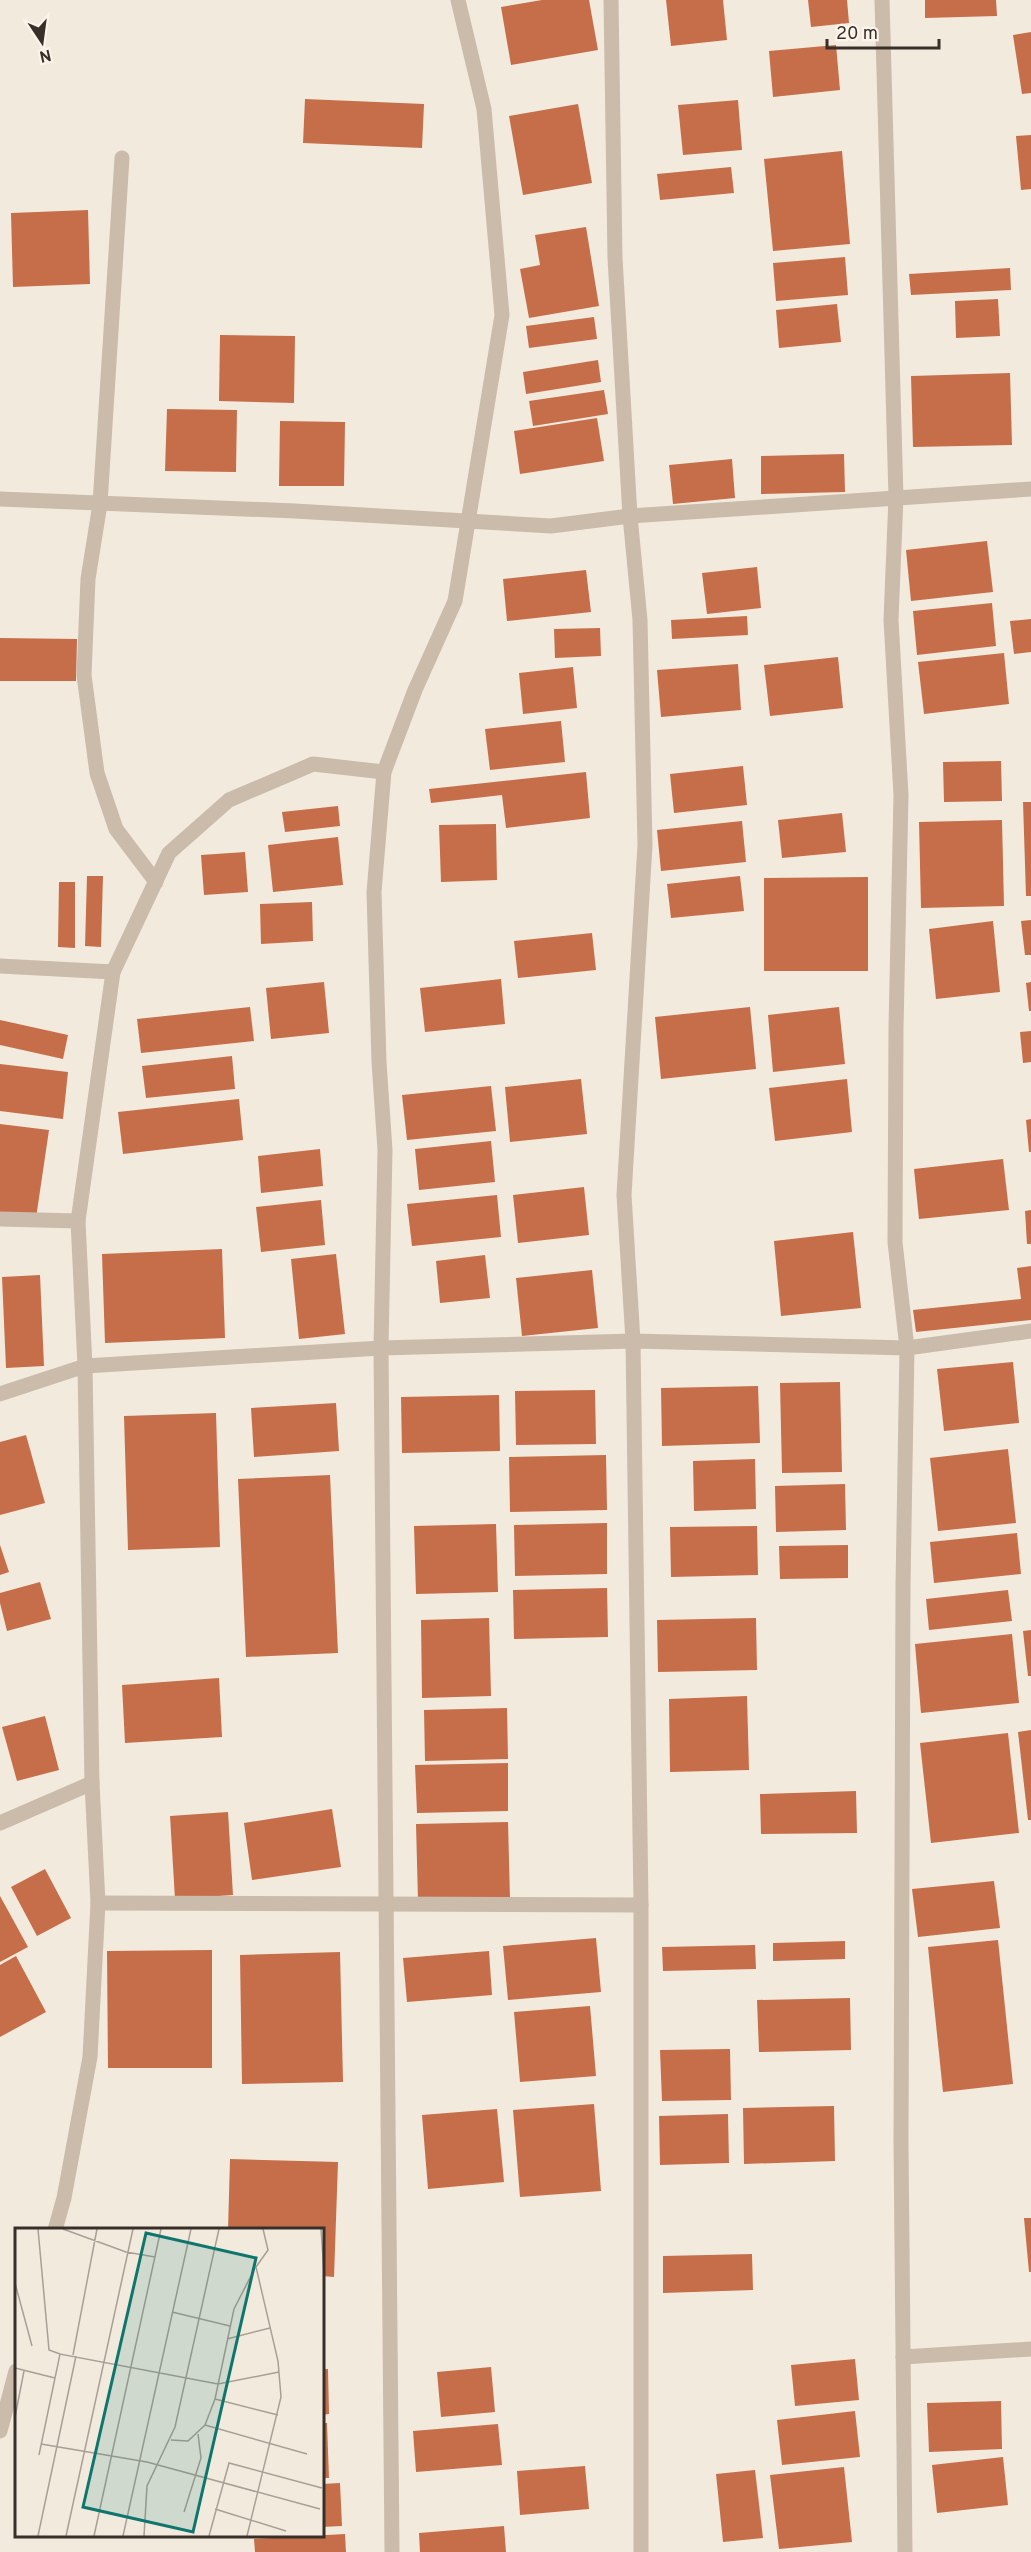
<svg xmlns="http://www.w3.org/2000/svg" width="1031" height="2552" viewBox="0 0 1031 2552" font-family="Overpass,sans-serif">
  <rect width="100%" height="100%" fill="#f3eade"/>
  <!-- building -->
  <g fill="#c66e49">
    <polygon points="542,0 589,0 598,50 511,65 501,7"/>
    <polygon points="666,0 723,0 727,40 671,46"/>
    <polygon points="808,0 847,0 849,23 811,27"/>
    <polygon points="925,0 996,0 997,16 925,18"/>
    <polygon points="1031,32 1031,93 1022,94 1013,35"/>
    <polygon points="836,45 840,90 773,97 769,51"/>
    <polygon points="305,99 424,104 422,148 303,143"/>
    <polygon points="738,100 742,150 683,155 678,105"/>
    <polygon points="578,104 592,183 523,195 509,116"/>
    <polygon points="1031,135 1031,189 1021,190 1016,136"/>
    <polygon points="842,151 850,244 773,251 764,159"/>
    <polygon points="731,167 734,193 660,200 657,174"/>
    <polygon points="88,210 90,284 13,287 11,213"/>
    <polygon points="586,227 599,306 529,318 520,269 540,265 535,235"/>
    <polygon points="845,257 848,295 776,301 773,263"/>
    <polygon points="1010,268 1011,290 911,295 909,274"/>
    <polygon points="998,299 1000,336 956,338 955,301"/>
    <polygon points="837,304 841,342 779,348 776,310"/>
    <polygon points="594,317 597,339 529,348 526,326"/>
    <polygon points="220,335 295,336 294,403 219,401"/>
    <polygon points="598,360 601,382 526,394 523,372"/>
    <polygon points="1010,373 1012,445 913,447 911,376"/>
    <polygon points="604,390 608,414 533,426 529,401"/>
    <polygon points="167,409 237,410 236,472 165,471"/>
    <polygon points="597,418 604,461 520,474 514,431"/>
    <polygon points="280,421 345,422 344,486 279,486"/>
    <polygon points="844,454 845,492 761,494 761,456"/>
    <polygon points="732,459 735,498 673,504 669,465"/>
    <polygon points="987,541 993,592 911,601 906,550"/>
    <polygon points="757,567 761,608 707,614 702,573"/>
    <polygon points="586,570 591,612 507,621 503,579"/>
    <polygon points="992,603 996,646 917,655 913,611"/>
    <polygon points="747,616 748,635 672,639 671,620"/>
    <polygon points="1031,619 1031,652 1014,654 1010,621"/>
    <polygon points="600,628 601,656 555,658 554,629"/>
    <polygon points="0,638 77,639 76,681 0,681"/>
    <polygon points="1004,653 1009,704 924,714 918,662"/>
    <polygon points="838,657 843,708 770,716 764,665"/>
    <polygon points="738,664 741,710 661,717 657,670"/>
    <polygon points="573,667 577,708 523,714 519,673"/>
    <polygon points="561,721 565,762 490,770 485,729"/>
    <polygon points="1001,761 1002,801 944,802 943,762"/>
    <polygon points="743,766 747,805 674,813 670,774"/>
    <polygon points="586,772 590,818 506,828 502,795 431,803 429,789"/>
    <polygon points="1023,802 1031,802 1031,896 1026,896"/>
    <polygon points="338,806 340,826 285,832 282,812"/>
    <polygon points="842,813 846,852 782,858 778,820"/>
    <polygon points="1002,820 1004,906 921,908 919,822"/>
    <polygon points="742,821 746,862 661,871 657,830"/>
    <polygon points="496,824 497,880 441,882 439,825"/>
    <polygon points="338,837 343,885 273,892 268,845"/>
    <polygon points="245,852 248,892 204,895 201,855"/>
    <polygon points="87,876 103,876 101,947 85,946"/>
    <polygon points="740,876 744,911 671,918 667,884"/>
    <polygon points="868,877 868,971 764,971 764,878"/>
    <polygon points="59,882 75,882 75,948 58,947"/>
    <polygon points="312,902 313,941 261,944 260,904"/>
    <polygon points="1031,920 1031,955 1025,955 1021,921"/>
    <polygon points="993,921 1000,992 936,999 929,929"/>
    <polygon points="592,933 596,970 518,978 514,941"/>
    <polygon points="501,979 505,1024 425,1032 420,988"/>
    <polygon points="324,982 329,1033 271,1039 266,988"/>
    <polygon points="1031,982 1031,1011 1029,1011 1026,983"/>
    <polygon points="250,1007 254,1041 141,1053 137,1019"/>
    <polygon points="750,1007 756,1069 661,1079 655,1017"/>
    <polygon points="839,1007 845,1064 773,1072 768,1015"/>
    <polygon points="0,1020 68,1035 63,1059 0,1045"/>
    <polygon points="1031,1031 1031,1062 1023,1063 1020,1032"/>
    <polygon points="232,1056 235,1089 146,1098 142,1066"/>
    <polygon points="0,1064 68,1072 63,1119 0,1111"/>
    <polygon points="581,1079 587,1134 510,1142 505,1087"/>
    <polygon points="847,1079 852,1132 775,1141 769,1088"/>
    <polygon points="491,1086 496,1131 407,1140 402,1095"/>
    <polygon points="239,1099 243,1140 123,1154 118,1112"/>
    <polygon points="1031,1119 1031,1152 1029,1152 1026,1120"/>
    <polygon points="0,1124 49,1130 36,1218 0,1214"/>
    <polygon points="491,1141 495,1182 419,1190 415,1149"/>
    <polygon points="320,1149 323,1186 261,1193 258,1156"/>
    <polygon points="1003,1159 1009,1210 919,1219 914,1169"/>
    <polygon points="584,1187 589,1235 518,1243 513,1195"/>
    <polygon points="497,1195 501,1237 412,1246 407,1204"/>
    <polygon points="321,1200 325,1245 261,1252 256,1207"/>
    <polygon points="1031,1210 1031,1244 1027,1244 1025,1211"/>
    <polygon points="853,1232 861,1308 781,1316 774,1241"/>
    <polygon points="222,1249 225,1338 105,1343 102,1254"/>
    <polygon points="336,1254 345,1334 299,1339 291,1259"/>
    <polygon points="485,1255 490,1298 440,1303 436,1261"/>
    <polygon points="1031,1266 1031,1320 916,1332 913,1310 1021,1299 1017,1268"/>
    <polygon points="592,1270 598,1328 522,1336 516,1278"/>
    <polygon points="40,1275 44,1366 6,1368 2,1277"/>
    <polygon points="1013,1362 1019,1423 944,1431 937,1369"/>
    <polygon points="840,1382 842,1472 782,1473 780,1383"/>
    <polygon points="758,1386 760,1443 662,1446 661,1388"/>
    <polygon points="595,1390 596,1444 516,1445 515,1391"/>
    <polygon points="499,1395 500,1451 402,1453 401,1397"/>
    <polygon points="336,1403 339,1451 254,1457 251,1408"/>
    <polygon points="216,1413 220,1547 128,1550 124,1416"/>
    <polygon points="26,1435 45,1503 0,1515 0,1442"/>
    <polygon points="1008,1449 1016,1523 938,1531 930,1458"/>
    <polygon points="606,1455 607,1510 510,1512 509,1457"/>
    <polygon points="755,1459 756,1509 694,1511 693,1461"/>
    <polygon points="330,1475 338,1653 246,1657 238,1479"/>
    <polygon points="845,1484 846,1530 776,1532 775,1486"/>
    <polygon points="607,1523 607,1574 515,1576 514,1525"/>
    <polygon points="496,1524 498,1592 416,1594 414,1526"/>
    <polygon points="757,1526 758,1575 671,1577 670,1527"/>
    <polygon points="1017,1533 1021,1574 934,1583 930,1542"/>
    <polygon points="0,1545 9,1572 0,1575"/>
    <polygon points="848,1545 848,1578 780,1579 779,1546"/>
    <polygon points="40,1582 51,1619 7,1631 0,1603 0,1593"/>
    <polygon points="607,1588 608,1637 514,1639 513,1590"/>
    <polygon points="1008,1590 1012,1621 929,1630 926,1599"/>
    <polygon points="489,1618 491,1696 422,1698 421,1620"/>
    <polygon points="756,1618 757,1670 658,1672 657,1620"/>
    <polygon points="1031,1630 1031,1676 1028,1676 1023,1631"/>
    <polygon points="1012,1634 1019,1703 921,1713 915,1644"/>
    <polygon points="219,1678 222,1737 125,1743 122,1685"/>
    <polygon points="747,1696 749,1770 670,1772 669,1699"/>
    <polygon points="507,1708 508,1759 425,1761 424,1710"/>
    <polygon points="45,1716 59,1770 17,1781 2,1727"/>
    <polygon points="1031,1730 1031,1820 1028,1820 1018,1732"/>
    <polygon points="1008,1733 1019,1833 931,1843 920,1743"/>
    <polygon points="508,1763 508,1811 417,1813 415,1765"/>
    <polygon points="856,1791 857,1833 761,1834 760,1794"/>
    <polygon points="332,1809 341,1867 252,1880 244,1823"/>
    <polygon points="228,1812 233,1895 175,1899 170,1816"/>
    <polygon points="508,1822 510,1899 418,1901 416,1824"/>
    <polygon points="45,1869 71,1918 37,1936 11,1887"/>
    <polygon points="994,1881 1000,1928 918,1937 912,1889"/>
    <polygon points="0,1896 28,1947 0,1962"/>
    <polygon points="596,1938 601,1992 508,2000 503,1946"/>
    <polygon points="998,1940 1013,2084 943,2092 928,1947"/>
    <polygon points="845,1941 845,1959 773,1961 773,1943"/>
    <polygon points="755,1945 756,1969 663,1971 662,1947"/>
    <polygon points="212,1950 212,2068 108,2068 107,1951"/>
    <polygon points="489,1951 492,1995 407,2002 403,1958"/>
    <polygon points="340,1952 343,2082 242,2084 240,1955"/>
    <polygon points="16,1956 46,2012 0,2037 0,1965"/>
    <polygon points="850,1998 851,2050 759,2052 757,2000"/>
    <polygon points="590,2006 596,2076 520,2082 514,2012"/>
    <polygon points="730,2049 731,2100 662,2101 660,2050"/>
    <polygon points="594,2104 601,2191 520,2197 513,2110"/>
    <polygon points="834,2106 835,2161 744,2164 743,2108"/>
    <polygon points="497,2109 504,2182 428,2189 422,2115"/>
    <polygon points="728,2114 729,2163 660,2165 659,2116"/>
    <polygon points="230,2159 338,2162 334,2277 322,2276 322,2230 228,2230"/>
    <polygon points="1024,2218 1031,2218 1031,2272 1029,2272"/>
    <polygon points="752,2254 753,2290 663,2293 663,2256"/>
    <polygon points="855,2359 859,2400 795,2406 791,2365"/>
    <polygon points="491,2367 495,2412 441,2417 437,2372"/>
    <polygon points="322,2369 328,2369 329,2414 322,2415"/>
    <polygon points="1001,2401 1002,2449 929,2452 927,2403"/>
    <polygon points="855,2411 860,2457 782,2465 777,2420"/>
    <polygon points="322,2423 327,2423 329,2478 322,2478"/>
    <polygon points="498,2424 502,2465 416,2472 413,2431"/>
    <polygon points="1003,2457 1008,2505 937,2513 932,2465"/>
    <polygon points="585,2466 589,2509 520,2515 517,2471"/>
    <polygon points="844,2467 852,2542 779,2549 770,2475"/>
    <polygon points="755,2470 763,2538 723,2542 716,2474"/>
    <polygon points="340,2483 342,2526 322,2527 322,2484"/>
    <polygon points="504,2526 506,2552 420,2552 419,2533"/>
    <polygon points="345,2534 346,2552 255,2552 254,2539"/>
  </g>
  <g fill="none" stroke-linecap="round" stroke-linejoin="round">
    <!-- minor -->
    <g stroke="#cbbbaa" stroke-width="15">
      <polyline points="611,0 615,258 630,516 640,620 645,845 624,1195 633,1341 641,1905 641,2552"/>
      <polyline points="882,0 896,497 891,620 901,795 896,1028 895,1242 907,1348 903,1586 901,2143 905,2552"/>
      <polyline points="122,158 100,504 88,579 84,675 97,773 116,829 156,882"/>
      <polyline points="0,499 295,511 551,526 630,516 1031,489"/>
      <polyline points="0,966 113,972"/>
      <polyline points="0,1219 78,1221"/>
      <polyline points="0,1394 85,1366 381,1348 633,1341 907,1348 1031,1331"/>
      <polyline points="0,1823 92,1783"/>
      <polyline points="98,1903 641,1905"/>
      <polyline points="55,2230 64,2198 90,2057 98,1903 92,1783 85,1366 78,1221 113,972 169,853 229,800 313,764 384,772"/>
      <polyline points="903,2357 1031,2349"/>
      <polyline points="0,2431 16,2371"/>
      <polyline points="392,2552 381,1348 385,1150 379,1062 374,892 384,772 415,690 455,601 502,315 484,109 458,0"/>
    </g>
  </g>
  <!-- overview -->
  <g transform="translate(15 2228)">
    <rect width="309" height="309" fill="#f3eade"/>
    <path fill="none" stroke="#a99f96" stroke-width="1.5" d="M23,1L34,122L45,126M48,1L111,24L140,29M306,1L309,45M0,55L17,118M157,84L215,98M212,111L255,100M58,127L82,1M0,140L40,150M200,171L263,187M0,189L9,143M190,197L292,226M156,212L173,213L190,197L200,171L219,81L240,40M26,216L132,234L305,281M24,227L45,126L203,156L264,144M200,281L271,303M169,284L186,230L183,206M23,308L61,128M51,308L118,1M79,308L146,1M108,308L176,1M129,308L132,258L160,199L204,1M194,308L214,235L307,260M232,308L266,169L263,133L241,39L253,22L248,1"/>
    <path fill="#0f766e" fill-opacity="0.15" stroke="#0f766e" stroke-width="3" d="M131,5L241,30L178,304L68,279Z"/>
    <rect width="309" height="309" fill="none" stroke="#392f29" stroke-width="3"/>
  </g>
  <!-- north arrow -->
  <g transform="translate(42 42) rotate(167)" stroke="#faf4eb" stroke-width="4.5" paint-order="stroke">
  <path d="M0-4.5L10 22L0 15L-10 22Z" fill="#392f29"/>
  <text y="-9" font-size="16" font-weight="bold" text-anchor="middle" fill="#392f29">N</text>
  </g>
  <!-- scale -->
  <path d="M827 39v9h112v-9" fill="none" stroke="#392f29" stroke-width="3"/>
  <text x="836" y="39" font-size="18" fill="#392f29" stroke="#faf4eb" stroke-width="4.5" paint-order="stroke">20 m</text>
</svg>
